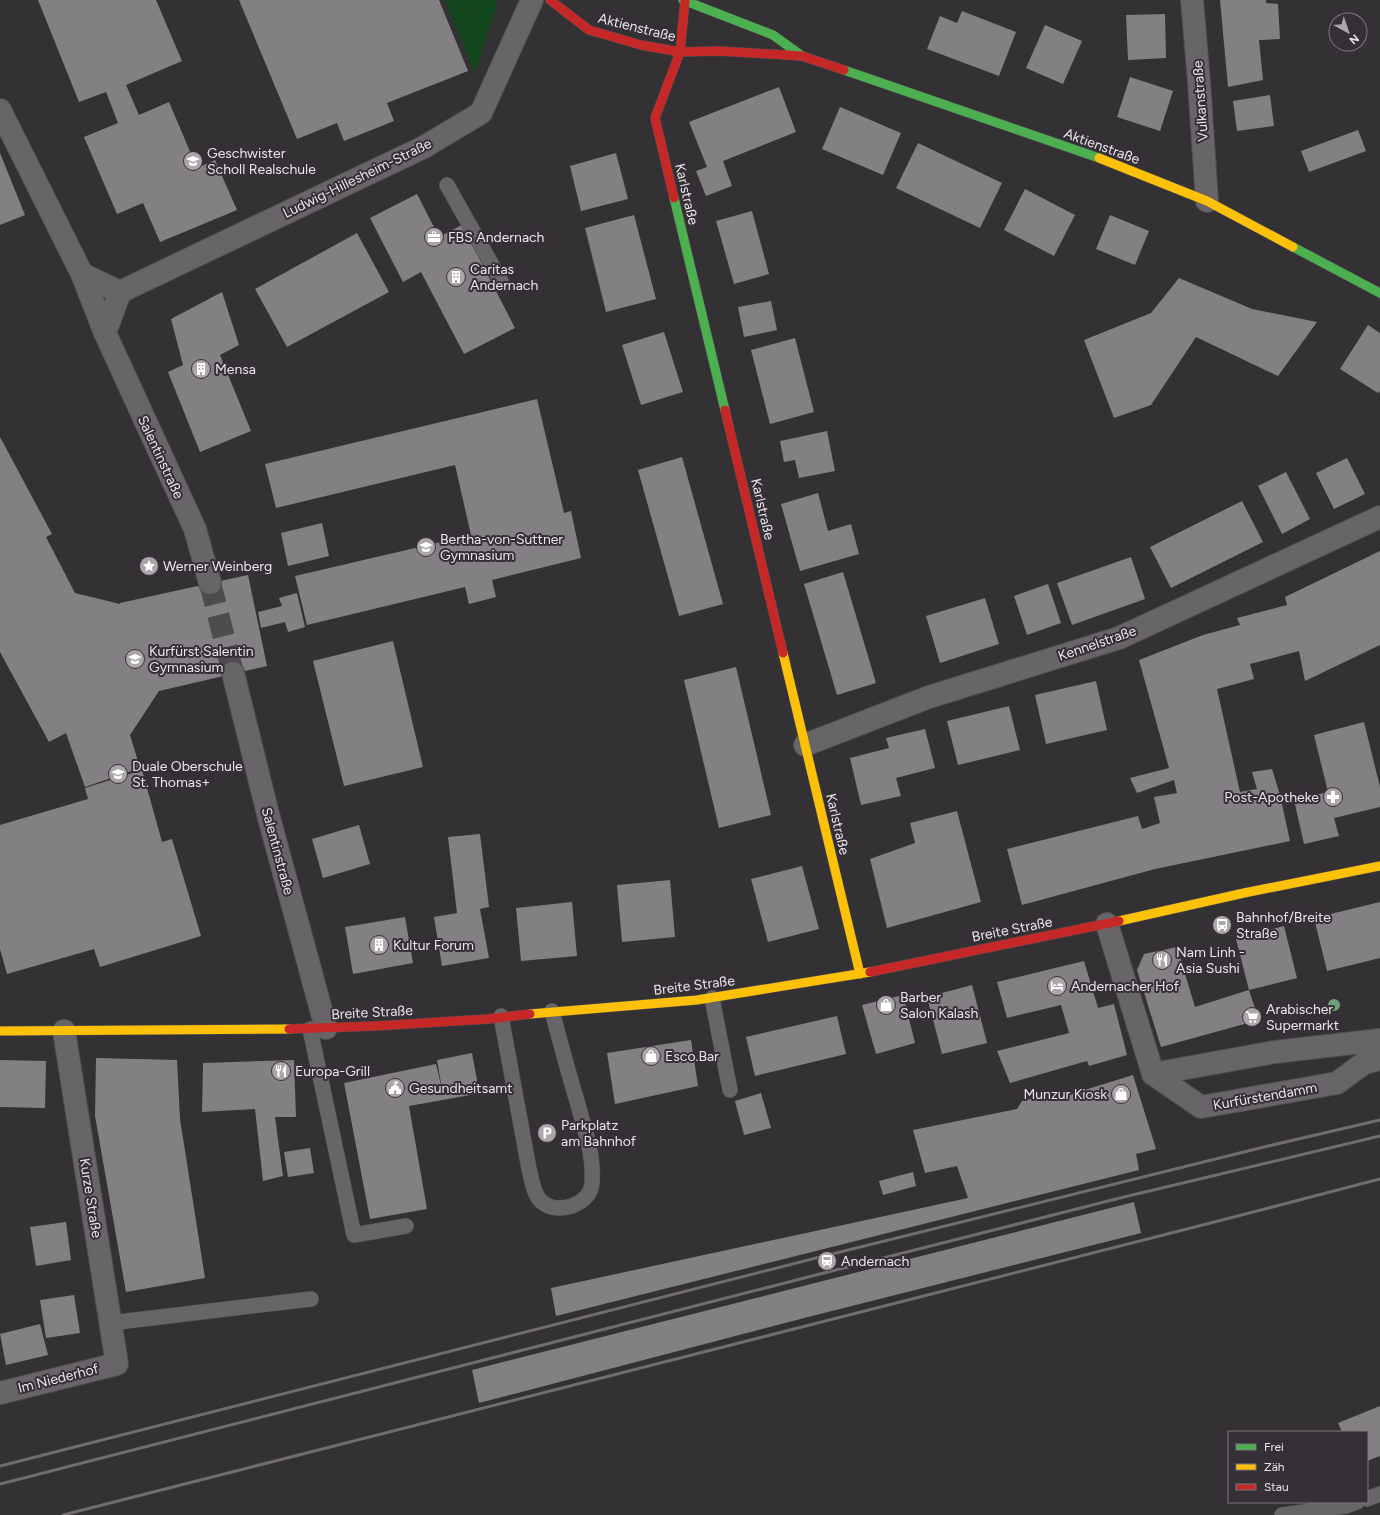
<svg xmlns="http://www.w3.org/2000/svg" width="1380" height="1515" viewBox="0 0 1380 1515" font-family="Figtree,sans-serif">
  <rect width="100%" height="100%" fill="#343134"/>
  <!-- green -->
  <polygon fill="#12471d" points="445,0 495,0 497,5 475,73"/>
  <!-- building -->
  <g fill="#838083">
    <polygon points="38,0 156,0 182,61 126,85 139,115 169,102 197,168 215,160 237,210 160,242 143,203 117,214 84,137 118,123 106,92 79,102"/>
    <polygon points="239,0 439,0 468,71 387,103 394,121 344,141 337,123 297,139"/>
    <polygon points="1220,0 1266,0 1266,3 1278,4 1280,39 1259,40 1263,80 1228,87"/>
    <polygon points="962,11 1016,32 999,76 927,49 940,16 957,23"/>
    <polygon points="1165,14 1166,58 1128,60 1126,15"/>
    <polygon points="1045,25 1082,41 1063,84 1026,68"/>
    <polygon points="1130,77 1173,91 1160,131 1117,117"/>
    <polygon points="779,87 796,132 723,161 732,186 706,196 696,171 707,167 689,122"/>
    <polygon points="1270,95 1274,126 1237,131 1233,101"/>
    <polygon points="840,107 901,133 883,175 822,149"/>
    <polygon points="1358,130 1366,151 1309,172 1301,151"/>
    <polygon points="918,143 1002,183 980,228 896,188"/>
    <polygon points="0,153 25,215 0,225"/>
    <polygon points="616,153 628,199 581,211 570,166"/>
    <polygon points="1025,189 1075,215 1054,256 1004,230"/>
    <polygon points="417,194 439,237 462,225 515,328 464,354 421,272 403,282 370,218"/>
    <polygon points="752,211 769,274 734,284 716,221"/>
    <polygon points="634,215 656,299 606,312 585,228"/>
    <polygon points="1110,215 1149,231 1135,265 1096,249"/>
    <polygon points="357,233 389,292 287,347 255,289"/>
    <polygon points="1179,278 1252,309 1317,322 1278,376 1196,337 1151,405 1114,418 1084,340 1151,313"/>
    <polygon points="222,292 239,345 220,355 251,431 200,452 168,372 183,365 171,319"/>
    <polygon points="771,301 777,330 744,337 738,307"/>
    <polygon points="1368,325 1380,333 1380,391 1378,393 1340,369"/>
    <polygon points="664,332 683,392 641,405 622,345"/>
    <polygon points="795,338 814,412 770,424 751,350"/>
    <polygon points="537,399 564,513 571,511 581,558 492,580 496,597 469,604 465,587 307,625 295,576 471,535 455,465 276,508 265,464"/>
    <polygon points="827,431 835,471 799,478 795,460 784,462 780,441"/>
    <polygon points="0,437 52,534 46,537 75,593 120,604 120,603 248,575 267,666 159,691 130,735 140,768 85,787 66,733 49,742 0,652"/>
    <polygon points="682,457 723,604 679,616 638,470"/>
    <polygon points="1347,458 1365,494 1334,509 1316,473"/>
    <polygon points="1286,472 1310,519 1282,534 1258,486"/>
    <polygon points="818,493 828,531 851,524 859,554 800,571 781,504"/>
    <polygon points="1242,501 1263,542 1171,588 1150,547"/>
    <polygon points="322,523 329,556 288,566 281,533"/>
    <polygon points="1380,551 1380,645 1305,681 1299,651 1250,664 1254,679 1217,689 1240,792 1257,789 1252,772 1272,769 1280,795 1290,841 1155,869 1022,905 1007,849 1138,816 1142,829 1160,823 1154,797 1177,793 1174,780 1137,793 1130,778 1169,768 1139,660 1203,635 1240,625 1237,618 1287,605 1285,597"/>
    <polygon points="1131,557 1145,599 1072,625 1057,583"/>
    <polygon points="843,572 876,683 837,695 804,584"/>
    <polygon points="1048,584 1061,623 1027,635 1014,596"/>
    <polygon points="297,593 305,627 288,632 285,622 261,628 258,612 282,606 279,598"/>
    <polygon points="985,598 999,644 940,663 926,616"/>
    <polygon points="393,641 423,767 344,786 313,661"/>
    <polygon points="736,667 771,815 719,828 684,680"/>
    <polygon points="1096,681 1107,730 1046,744 1035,695"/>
    <polygon points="1009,706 1020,750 958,765 947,721"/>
    <polygon points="1364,722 1380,787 1380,807 1334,818 1339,836 1304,844 1294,800 1328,792 1314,735"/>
    <polygon points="925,729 935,768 896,778 901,796 861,805 850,758 889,748 886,738"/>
    <polygon points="142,770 162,842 172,839 201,936 100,967 94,949 7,974 0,949 0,825 88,799 85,788"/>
    <polygon points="957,811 981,902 887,928 870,859 915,843 910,823"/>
    <polygon points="359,825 370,864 323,878 312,839"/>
    <polygon points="480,834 489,907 475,910 480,909 489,958 442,966 434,917 457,913 448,837"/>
    <polygon points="802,866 819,929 768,942 751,879"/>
    <polygon points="670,880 675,937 622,942 617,885"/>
    <polygon points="572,902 577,956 521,961 516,908"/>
    <polygon points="1380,902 1380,958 1327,971 1314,918"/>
    <polygon points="405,917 413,963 353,974 345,927"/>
    <polygon points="1284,926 1297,978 1249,990 1236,939"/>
    <polygon points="1177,947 1195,1007 1249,990 1259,1020 1161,1047 1137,970 1144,954"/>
    <polygon points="1084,961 1098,1008 1114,1004 1127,1055 1089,1066 1087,1061 1010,1083 997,1051 1069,1033 1061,1005 1007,1018 997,982"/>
    <polygon points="972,985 987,1043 942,1054 927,997"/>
    <polygon points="903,995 915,1043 876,1054 862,1005"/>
    <polygon points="837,1016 846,1054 755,1076 746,1037"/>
    <polygon points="691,1040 698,1086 615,1104 607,1053"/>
    <polygon points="472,1053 477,1080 476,1094 409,1106 427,1209 370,1219 344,1083 436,1064 442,1089 437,1060"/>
    <polygon points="96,1058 177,1060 180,1119 205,1278 126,1292 95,1116"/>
    <polygon points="0,1060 46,1061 45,1108 0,1107"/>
    <polygon points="294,1060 296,1117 275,1117 283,1176 263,1181 255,1109 202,1112 203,1063"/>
    <polygon points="1133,1075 1156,1149 1136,1154 1139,1170 556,1316 551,1288 968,1198 957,1166 925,1173 913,1130 1017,1109 1022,1101 1057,1092 1062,1097"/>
    <polygon points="761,1093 771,1128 744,1135 735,1101"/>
    <polygon points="310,1148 314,1173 288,1177 284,1152"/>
    <polygon points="913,1172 916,1186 883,1195 879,1181"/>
    <polygon points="1134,1202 1141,1233 812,1316 479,1403 472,1370"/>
    <polygon points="66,1222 71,1260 36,1266 30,1227"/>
    <polygon points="74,1295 80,1333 46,1338 40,1300"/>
    <polygon points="40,1324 48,1355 6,1365 0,1334"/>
    <polygon points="1380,1406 1380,1456 1367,1461 1367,1432 1342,1432 1338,1423"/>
  </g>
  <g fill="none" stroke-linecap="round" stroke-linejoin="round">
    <!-- street-tunnel -->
    <polyline stroke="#4f4c4f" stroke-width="22" stroke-dasharray="22 11" stroke-linecap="butt" points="210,583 233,673"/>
    <defs>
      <g id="lane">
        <polyline points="447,185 501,281"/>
        <polyline points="712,998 730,1090"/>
        <path d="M501,1016L529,1169C532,1179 533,1195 542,1202C558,1216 592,1204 592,1182C594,1156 585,1130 578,1105C569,1074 560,1042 552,1011"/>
        <polyline points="310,1029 354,1235 406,1226"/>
        <polyline points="110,1323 311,1299"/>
        <polyline points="1367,1499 1380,1494"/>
        <polyline points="1282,1515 1346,1506 1357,1502"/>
      </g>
      <g id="street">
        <polyline points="1192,0 1199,82 1207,201"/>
        <polyline points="0,110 82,274 120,292"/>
        <polyline points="82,274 105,333 195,529 210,583"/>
        <polyline points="120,292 424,147 481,113 532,0"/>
        <polyline points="105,333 120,292"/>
        <polyline points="233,673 269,818 326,1028"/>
        <polyline points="805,745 929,697 1119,638 1380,517"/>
        <polyline points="1107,924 1153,1074 1201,1107 1337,1083 1364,1063 1380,1059"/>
        <polyline points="1153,1074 1275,1052 1380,1040"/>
        <polyline points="0,1393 117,1364 64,1031"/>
      </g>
      <g id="fast">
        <polyline points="683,0 773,35 802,56"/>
        <polyline points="844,70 1099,158"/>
        <polyline points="674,198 725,410"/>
        <polyline points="1293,247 1380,293"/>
      </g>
      <g id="slow">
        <polyline points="1099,158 1207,201 1293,247"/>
        <polyline points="783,653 860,974"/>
        <polyline points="1119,921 1244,893 1380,866"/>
        <polyline points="530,1014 697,1000 870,972"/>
        <polyline points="0,1031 289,1029"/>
      </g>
      <g id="jam">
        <polyline points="550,0 589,30 641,45 680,52 719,51 802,56 844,70"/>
        <polyline points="674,198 655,118 680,52 685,1"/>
        <polyline points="725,410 783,653"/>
        <polyline points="870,972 1119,921"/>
        <polyline points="289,1029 375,1026 488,1019 530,1014"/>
      </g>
    </defs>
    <!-- lane casing -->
    <use href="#lane" stroke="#514e51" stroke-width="16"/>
    <!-- street casing -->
    <use href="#street" stroke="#514e51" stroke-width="24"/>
    <!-- fast casing -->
    <use href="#fast" stroke="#514e51" stroke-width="10"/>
    <!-- slow casing -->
    <use href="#slow" stroke="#514e51" stroke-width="10"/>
    <!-- jam casing -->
    <use href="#jam" stroke="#514e51" stroke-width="10"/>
    <!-- lane -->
    <use href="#lane" stroke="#676567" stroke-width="15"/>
    <!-- street -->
    <use href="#street" stroke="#676567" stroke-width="22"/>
    <!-- fast -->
    <use href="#fast" stroke="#4caf50" stroke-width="9"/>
    <!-- slow -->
    <use href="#slow" stroke="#ffc107" stroke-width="9"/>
    <!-- jam -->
    <use href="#jam" stroke="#c62828" stroke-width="9"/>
    <!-- rail -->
    <g stroke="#706d70" stroke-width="3">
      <polyline points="0,1466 824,1256 1264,1147 1380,1120"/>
      <polyline points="0,1484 816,1275 1124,1197 1380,1136"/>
      <polyline points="63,1515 1230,1218 1380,1179"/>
    </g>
  </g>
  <!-- trees -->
  <circle fill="#719f75" cx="1334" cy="1005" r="6"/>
  <!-- icons -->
  <defs>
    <symbol id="school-disc" viewBox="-11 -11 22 22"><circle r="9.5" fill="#aaa6aa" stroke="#353035"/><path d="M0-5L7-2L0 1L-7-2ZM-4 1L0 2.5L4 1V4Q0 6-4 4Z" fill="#fff"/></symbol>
    <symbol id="office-disc" viewBox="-11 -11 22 22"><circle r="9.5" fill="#aaa6aa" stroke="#353035"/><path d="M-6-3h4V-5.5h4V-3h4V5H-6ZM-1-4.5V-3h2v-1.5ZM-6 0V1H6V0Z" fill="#fff"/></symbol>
    <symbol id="building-disc" viewBox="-11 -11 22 22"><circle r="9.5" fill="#aaa6aa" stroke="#353035"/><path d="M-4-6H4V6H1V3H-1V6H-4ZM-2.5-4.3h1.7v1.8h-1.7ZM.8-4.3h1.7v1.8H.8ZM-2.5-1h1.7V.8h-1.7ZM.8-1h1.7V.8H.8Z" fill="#fff"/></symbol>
    <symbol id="sight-disc" viewBox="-11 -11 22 22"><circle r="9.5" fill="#aaa6aa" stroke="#353035"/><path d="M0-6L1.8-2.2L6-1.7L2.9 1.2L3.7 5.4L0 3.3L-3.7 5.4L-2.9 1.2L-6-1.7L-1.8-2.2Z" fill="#fff"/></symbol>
    <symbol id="pharmacy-disc" viewBox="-11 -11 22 22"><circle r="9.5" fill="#aaa6aa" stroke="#353035"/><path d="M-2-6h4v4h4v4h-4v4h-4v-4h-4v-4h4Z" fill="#fff"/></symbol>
    <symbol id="bus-disc" viewBox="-11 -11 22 22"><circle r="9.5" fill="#aaa6aa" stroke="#353035"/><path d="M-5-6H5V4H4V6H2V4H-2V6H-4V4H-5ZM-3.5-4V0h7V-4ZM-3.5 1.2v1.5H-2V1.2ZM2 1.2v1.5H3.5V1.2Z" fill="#fff"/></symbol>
    <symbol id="restaurant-disc" viewBox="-11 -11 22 22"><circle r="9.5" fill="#aaa6aa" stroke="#353035"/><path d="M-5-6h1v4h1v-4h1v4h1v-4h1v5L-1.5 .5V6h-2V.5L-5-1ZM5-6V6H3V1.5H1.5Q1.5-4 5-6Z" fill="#fff"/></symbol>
    <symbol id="hotel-disc" viewBox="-11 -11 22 22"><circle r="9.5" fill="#aaa6aa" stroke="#353035"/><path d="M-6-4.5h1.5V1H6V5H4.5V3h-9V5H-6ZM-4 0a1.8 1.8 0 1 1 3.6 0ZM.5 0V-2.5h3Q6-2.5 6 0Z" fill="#fff"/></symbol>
    <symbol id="shop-disc" viewBox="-11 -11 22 22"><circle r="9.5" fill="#aaa6aa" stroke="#353035"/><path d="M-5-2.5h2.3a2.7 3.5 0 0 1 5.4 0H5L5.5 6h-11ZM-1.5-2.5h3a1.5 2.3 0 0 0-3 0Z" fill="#fff"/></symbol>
    <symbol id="supermarket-disc" viewBox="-11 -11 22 22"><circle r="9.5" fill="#aaa6aa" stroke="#353035"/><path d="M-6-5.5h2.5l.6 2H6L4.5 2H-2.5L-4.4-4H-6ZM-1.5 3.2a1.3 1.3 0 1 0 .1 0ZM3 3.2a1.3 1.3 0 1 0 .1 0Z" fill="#fff"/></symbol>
    <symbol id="civic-disc" viewBox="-11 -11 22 22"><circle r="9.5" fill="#aaa6aa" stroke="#353035"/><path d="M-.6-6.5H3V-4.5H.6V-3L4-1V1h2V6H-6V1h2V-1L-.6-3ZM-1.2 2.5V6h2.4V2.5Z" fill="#fff"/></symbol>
    <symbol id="parking-disc" viewBox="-11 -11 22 22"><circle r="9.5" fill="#aaa6aa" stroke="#353035"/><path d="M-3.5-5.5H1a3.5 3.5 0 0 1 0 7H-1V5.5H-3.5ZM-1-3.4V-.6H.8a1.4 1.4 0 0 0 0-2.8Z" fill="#fff"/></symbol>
    <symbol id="station-disc" viewBox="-11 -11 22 22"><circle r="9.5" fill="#aaa6aa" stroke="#353035"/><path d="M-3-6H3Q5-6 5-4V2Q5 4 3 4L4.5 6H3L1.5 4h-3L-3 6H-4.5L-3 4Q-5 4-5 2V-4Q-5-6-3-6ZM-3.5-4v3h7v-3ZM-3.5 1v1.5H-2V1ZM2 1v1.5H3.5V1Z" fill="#fff"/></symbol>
  </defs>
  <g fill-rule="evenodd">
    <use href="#school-disc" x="182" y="150" width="22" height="22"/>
    <use href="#office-disc" x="423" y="226" width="22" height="22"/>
    <use href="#building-disc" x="445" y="266" width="22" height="22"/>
    <use href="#building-disc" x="190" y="358" width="22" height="22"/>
    <use href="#school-disc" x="415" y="536" width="22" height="22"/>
    <use href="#sight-disc" x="138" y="555" width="22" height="22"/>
    <use href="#school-disc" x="124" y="648" width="22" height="22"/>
    <use href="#school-disc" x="107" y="763" width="22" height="22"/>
    <use href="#pharmacy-disc" x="1322" y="786" width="22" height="22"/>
    <use href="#bus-disc" x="1211" y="914" width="22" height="22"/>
    <use href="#building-disc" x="368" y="934" width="22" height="22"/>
    <use href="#restaurant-disc" x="1151" y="949" width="22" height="22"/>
    <use href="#hotel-disc" x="1046" y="975" width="22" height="22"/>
    <use href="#shop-disc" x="875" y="994" width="22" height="22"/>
    <use href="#supermarket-disc" x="1241" y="1006" width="22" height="22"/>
    <use href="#shop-disc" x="640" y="1045" width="22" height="22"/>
    <use href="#restaurant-disc" x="270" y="1060" width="22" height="22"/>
    <use href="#civic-disc" x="384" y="1077" width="22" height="22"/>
    <use href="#shop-disc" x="1110" y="1083" width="22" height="22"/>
    <use href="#parking-disc" x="536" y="1122" width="22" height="22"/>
    <use href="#station-disc" x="816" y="1250" width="22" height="22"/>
  </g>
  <g text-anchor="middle" stroke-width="4" stroke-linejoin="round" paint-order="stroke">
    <!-- street labels -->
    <g font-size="14" fill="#e9e5e9" stroke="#353035">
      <text transform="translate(637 27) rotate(14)" y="5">Aktienstraße</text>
      <text transform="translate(1200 101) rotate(-94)" y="5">Vulkanstraße</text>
      <text transform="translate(1102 146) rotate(20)" y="5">Aktienstraße</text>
      <text transform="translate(357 178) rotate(-26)" y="5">Ludwig-Hillesheim-Straße</text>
      <text transform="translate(687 194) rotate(77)" y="5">Karlstraße</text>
      <text transform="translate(161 457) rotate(65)" y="5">Salentinstraße</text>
      <text transform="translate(763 509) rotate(77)" y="5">Karlstraße</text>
      <text transform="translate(1097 643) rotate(-19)" y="5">Kennelstraße</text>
      <text transform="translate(838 824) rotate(77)" y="5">Karlstraße</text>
      <text transform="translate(278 851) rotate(75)" y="5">Salentinstraße</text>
      <text transform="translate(1012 929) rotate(-11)" y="5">Breite Straße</text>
      <text transform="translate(694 985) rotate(-7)" y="5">Breite Straße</text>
      <text transform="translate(372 1012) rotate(-3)" y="5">Breite Straße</text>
      <text transform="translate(1265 1096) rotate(-10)" y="5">Kurfürstendamm</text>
      <text transform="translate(91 1198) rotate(81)" y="5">Kurze Straße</text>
      <text transform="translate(58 1378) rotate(-14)" y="5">Im Niederhof</text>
    </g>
    <!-- poi labels -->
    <g font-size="14" fill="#e9e5e9" stroke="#353035" text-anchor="start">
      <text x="207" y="158">Geschwister<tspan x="207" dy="16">Scholl Realschule</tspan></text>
      <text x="448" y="242">FBS Andernach</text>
      <text x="470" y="274">Caritas<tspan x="470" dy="16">Andernach</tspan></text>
      <text x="215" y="374">Mensa</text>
      <text x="440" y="544">Bertha-von-Suttner<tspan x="440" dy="16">Gymnasium</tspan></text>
      <text x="163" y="571">Werner Weinberg</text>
      <text x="149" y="656">Kurfürst Salentin<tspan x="149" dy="16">Gymnasium</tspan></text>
      <text x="132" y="771">Duale Oberschule<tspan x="132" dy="16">St. Thomas+</tspan></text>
      <text x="1319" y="802" text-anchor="end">Post-Apotheke</text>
      <text x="1236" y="922">Bahnhof/Breite<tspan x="1236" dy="16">Straße</tspan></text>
      <text x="393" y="950">Kultur Forum</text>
      <text x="1176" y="957">Nam Linh -<tspan x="1176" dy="16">Asia Sushi</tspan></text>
      <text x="1071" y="991">Andernacher Hof</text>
      <text x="900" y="1002">Barber<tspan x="900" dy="16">Salon Kalash</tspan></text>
      <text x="1266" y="1014">Arabischer<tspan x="1266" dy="16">Supermarkt</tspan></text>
      <text x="665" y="1061">Esco.Bar</text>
      <text x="295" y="1076">Europa-Grill</text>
      <text x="409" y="1093">Gesundheitsamt</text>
      <text x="1107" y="1099" text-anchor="end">Munzur Kiosk</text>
      <text x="561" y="1130">Parkplatz<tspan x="561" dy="16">am Bahnhof</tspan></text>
      <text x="841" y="1266">Andernach</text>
    </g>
  </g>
  <!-- legend -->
  <rect x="1228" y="1431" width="140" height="72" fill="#353035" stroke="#7d787d"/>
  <rect x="1236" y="1444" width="20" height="6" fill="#4caf50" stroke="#7d787d"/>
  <text x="1264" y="1451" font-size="12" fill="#e9e5e9">Frei</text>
  <rect x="1236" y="1464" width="20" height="6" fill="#ffc107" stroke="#7d787d"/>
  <text x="1264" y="1471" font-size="12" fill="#e9e5e9">Zäh</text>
  <rect x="1236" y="1484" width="20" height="6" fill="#c62828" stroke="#7d787d"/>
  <text x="1264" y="1491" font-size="12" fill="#e9e5e9">Stau</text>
  <!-- north arrow -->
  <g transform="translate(1348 32) rotate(140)"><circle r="19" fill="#353035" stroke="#7d787d"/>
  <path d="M0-3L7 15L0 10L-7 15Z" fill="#aaa6aa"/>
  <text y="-6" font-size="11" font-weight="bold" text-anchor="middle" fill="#e9e5e9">N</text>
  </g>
</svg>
